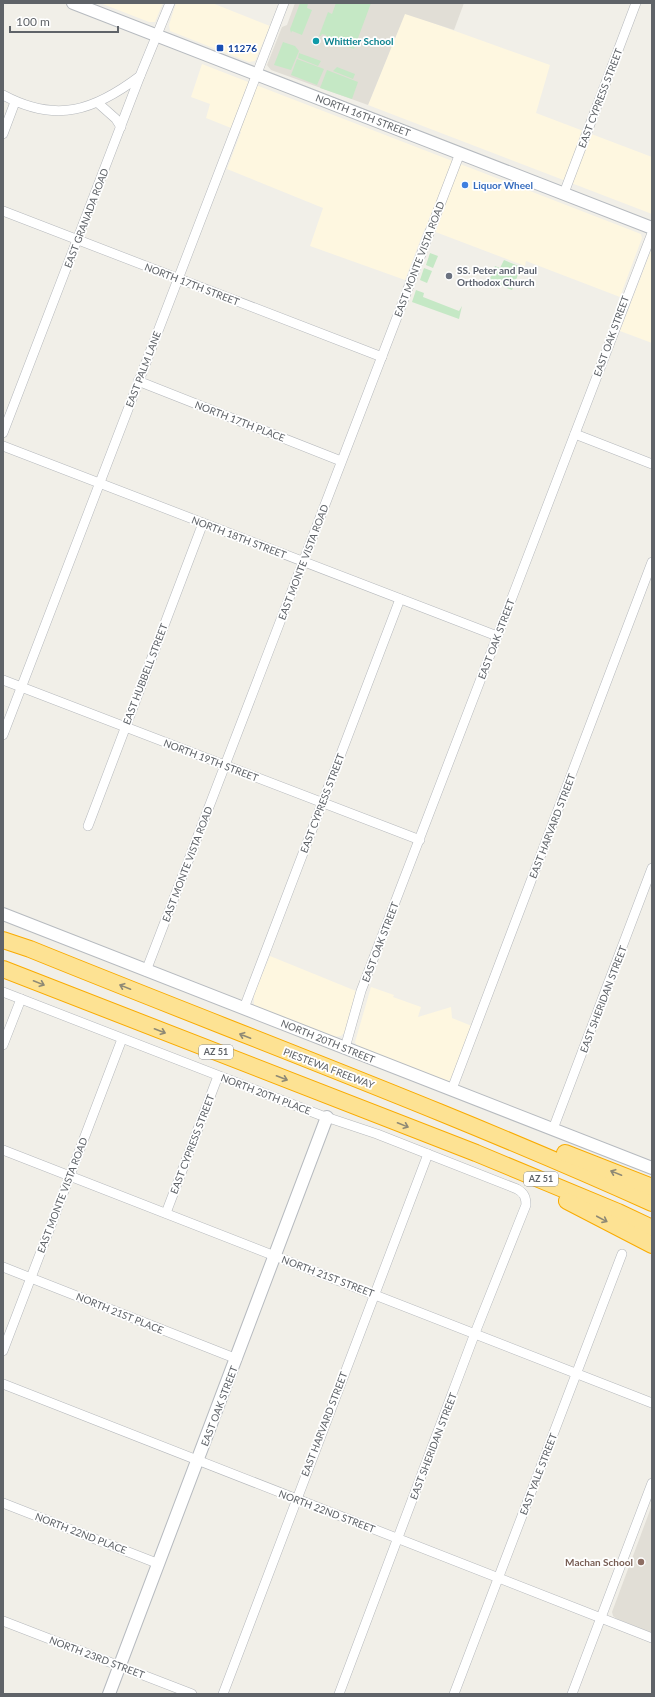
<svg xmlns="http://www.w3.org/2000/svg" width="655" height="1697" viewBox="0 0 655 1697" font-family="Lato,sans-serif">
  <rect width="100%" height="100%" fill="#f1efe8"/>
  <!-- commercial -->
  <g fill="#fef7e0">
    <polygon points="100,3 163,3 155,22 149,22"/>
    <polygon points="176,3 212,3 270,26 255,61 249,62 170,31 169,25"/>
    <polygon points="405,13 550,65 536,113 652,157 652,214 368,105"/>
    <polygon points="202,64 641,234 642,238 620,297 526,261 525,266 425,228 405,280 310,246 323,208 227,169 241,132 206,118 210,104 191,97"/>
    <polygon points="652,248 652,343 620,331"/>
    <polygon points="270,956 356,991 345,1032 341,1036 332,1037 257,1008 254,1005 254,994"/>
    <polygon points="371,987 394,995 393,997 421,1007 418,1017 451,1007 452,1018 472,1026 453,1077 449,1081 446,1081 357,1046 355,1042"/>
  </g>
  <!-- education -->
  <g fill="#e1ded6">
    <polygon points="295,3 464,3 454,30 405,14 368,105 271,70 267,65 282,27 287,25"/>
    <polygon points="652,1505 652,1633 617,1619 613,1616 612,1612"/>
  </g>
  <!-- green -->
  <g fill="#c5e8c5">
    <polygon points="300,3 308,3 307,8 312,10 302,35 292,31 291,33 290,29"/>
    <polygon points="336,3 371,3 354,49 325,39 326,35 322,34 321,36 319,36 328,12 332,14"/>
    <polygon points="283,42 295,46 299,51 291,70 274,65"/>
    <polygon points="299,53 321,61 318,66 298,58"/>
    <polygon points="297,59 324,69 317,85 291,75"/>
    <polygon points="337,67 355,74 353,79 333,71"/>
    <polygon points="327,70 358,82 352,99 320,88"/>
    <polygon points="430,253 438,256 433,268 426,265"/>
    <polygon points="504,260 521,267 512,290 489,281 495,266 500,268"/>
    <polygon points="424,268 432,271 427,283 420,280"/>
    <polygon points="416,290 424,293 423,297 459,311 462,306 459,319 412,302"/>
  </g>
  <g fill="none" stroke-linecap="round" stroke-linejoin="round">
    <defs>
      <g id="street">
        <path d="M3,95C57,124 95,110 140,76"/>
        <polyline points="98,103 116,119 121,127"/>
        <polyline points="3,134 15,102"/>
        <polyline points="564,193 636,3"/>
        <polyline points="3,211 382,357"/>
        <polyline points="138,381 341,461"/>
        <polyline points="3,433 140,76 170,3"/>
        <polyline points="575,434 652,464"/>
        <polyline points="3,446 497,636"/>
        <polyline points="3,680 420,840"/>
        <polyline points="3,735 284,3"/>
        <polyline points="88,826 203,523"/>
        <polyline points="146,971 460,153"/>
        <path d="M3,992L320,1115L377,1134L517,1189C524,1193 526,1197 526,1205L475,1333L339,1694"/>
        <polyline points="244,1008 400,599"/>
        <polyline points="3,1045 21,999"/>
        <polyline points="345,1048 361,991 652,233"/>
        <polyline points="452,1089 652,562"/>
        <polyline points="553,1129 652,868"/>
        <polyline points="3,1150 652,1403"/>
        <polyline points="166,1213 218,1076"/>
        <polyline points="3,1267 237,1359"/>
        <polyline points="3,1351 122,1039"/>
        <polyline points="3,1384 652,1638"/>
        <polyline points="3,1503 159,1564"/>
        <polyline points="3,1621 192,1694"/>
        <polyline points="223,1694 428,1154"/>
        <polyline points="454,1694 622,1254"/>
        <polyline points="572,1694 652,1483"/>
      </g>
      <g id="secondary">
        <polyline points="73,3 652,228"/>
        <polyline points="3,914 652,1168"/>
        <polyline points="109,1694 327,1117"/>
      </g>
      <g id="highway">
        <path d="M3,940L30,949C237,1033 448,1111 652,1203"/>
        <polyline points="3,969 476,1153 618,1212 652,1228"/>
        <polyline points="565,1153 652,1187"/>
        <polyline points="567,1201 652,1245"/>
      </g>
    </defs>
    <!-- street casing -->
    <use href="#street" stroke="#b5b8bc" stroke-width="10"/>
    <!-- secondary casing -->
    <use href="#secondary" stroke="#b6babf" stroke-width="14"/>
    <!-- highway casing -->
    <use href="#highway" stroke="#f9ab00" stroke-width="18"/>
    <!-- street -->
    <use href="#street" stroke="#fff" stroke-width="9"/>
    <!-- secondary -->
    <use href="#secondary" stroke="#fff" stroke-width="12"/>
    <!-- highway -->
    <use href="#highway" stroke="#fde293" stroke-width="16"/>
  </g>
  <!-- one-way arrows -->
  <defs><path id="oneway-shaft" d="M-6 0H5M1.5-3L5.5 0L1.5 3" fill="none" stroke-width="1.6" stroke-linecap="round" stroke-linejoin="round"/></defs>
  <g stroke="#8e8975">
    <use href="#oneway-shaft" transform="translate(39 983) rotate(22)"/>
    <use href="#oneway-shaft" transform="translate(125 987) rotate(-158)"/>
    <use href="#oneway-shaft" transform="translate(160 1031) rotate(21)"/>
    <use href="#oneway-shaft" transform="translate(245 1036) rotate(-159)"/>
    <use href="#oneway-shaft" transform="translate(282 1078) rotate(21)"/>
    <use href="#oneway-shaft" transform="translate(403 1125) rotate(22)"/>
    <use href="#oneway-shaft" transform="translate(616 1173) rotate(-158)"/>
    <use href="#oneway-shaft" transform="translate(602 1219) rotate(28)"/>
  </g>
  <!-- markers -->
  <circle fill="#0f9aa8" stroke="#fff" stroke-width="1.5" cx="316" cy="41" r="4"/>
  <rect fill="#1a4fb4" stroke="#fff" stroke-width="1.5" x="216" y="44" width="8" height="8" rx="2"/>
  <circle fill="#3f7fe0" stroke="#fff" stroke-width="1.5" cx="465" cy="185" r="4"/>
  <circle fill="#6b7280" stroke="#fff" stroke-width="1.5" cx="449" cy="276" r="4"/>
  <circle fill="#8d6e63" stroke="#fff" stroke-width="1.5" cx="641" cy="1562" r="4"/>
  <g text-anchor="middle" stroke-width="3.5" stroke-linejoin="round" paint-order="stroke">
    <!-- shield labels -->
    <g fill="#fff" stroke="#8f9295" stroke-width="1">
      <rect x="199" y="1045" width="34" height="14" rx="3"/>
      <rect x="524" y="1172" width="34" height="14" rx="3"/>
    </g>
    <g font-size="9" font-weight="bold" fill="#5f6368">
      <text x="216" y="1055">AZ 51</text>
      <text x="541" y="1182">AZ 51</text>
    </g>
    <!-- culture labels -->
    <g font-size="10" font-weight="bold" fill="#0d838f" stroke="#fff" text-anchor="start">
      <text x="324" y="45">Whittier School</text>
    </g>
    <!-- transit labels -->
    <g font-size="10" font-weight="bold" fill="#164399" stroke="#fff" text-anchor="start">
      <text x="228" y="52">11276</text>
    </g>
    <!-- street labels -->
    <g font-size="10" fill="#5f6368" stroke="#fff">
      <text transform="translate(600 98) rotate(-69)" y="4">EAST CYPRESS STREET</text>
      <text transform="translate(363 115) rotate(21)" y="4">NORTH 16TH STREET</text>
      <text transform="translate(86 218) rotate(-69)" y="4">EAST GRANADA ROAD</text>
      <text transform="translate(419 259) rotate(-69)" y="4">EAST MONTE VISTA ROAD</text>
      <text transform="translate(192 284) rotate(21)" y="4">NORTH 17TH STREET</text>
      <text transform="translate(611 336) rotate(-70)" y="4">EAST OAK STREET</text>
      <text transform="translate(143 369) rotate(-69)" y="4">EAST PALM LANE</text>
      <text transform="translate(240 421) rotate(21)" y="4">NORTH 17TH PLACE</text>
      <text transform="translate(239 537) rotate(21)" y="4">NORTH 18TH STREET</text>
      <text transform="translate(303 562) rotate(-69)" y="4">EAST MONTE VISTA ROAD</text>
      <text transform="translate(496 639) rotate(-69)" y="4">EAST OAK STREET</text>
      <text transform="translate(145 674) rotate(-69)" y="4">EAST HUBBELL STREET</text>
      <text transform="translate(211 760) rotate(21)" y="4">NORTH 19TH STREET</text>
      <text transform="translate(322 803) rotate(-69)" y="4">EAST CYPRESS STREET</text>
      <text transform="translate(552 826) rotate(-69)" y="4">EAST HARVARD STREET</text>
      <text transform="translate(187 864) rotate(-69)" y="4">EAST MONTE VISTA ROAD</text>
      <text transform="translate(380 942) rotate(-69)" y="4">EAST OAK STREET</text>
      <text transform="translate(603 999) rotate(-69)" y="4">EAST SHERIDAN STREET</text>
      <text transform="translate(328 1041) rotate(22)" y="4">NORTH 20TH STREET</text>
      <text transform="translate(329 1068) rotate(21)" y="4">PIESTEWA FREEWAY</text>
      <text transform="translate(266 1094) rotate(21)" y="4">NORTH 20TH PLACE</text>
      <text transform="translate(192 1144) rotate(-69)" y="4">EAST CYPRESS STREET</text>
      <text transform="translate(62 1195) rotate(-69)" y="4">EAST MONTE VISTA ROAD</text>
      <text transform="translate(328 1276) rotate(21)" y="4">NORTH 21ST STREET</text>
      <text transform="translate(120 1313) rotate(22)" y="4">NORTH 21ST PLACE</text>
      <text transform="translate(219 1406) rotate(-69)" y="4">EAST OAK STREET</text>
      <text transform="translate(324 1424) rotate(-69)" y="4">EAST HARVARD STREET</text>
      <text transform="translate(433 1446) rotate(-69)" y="4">EAST SHERIDAN STREET</text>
      <text transform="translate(538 1474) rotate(-69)" y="4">EAST YALE STREET</text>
      <text transform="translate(327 1511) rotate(21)" y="4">NORTH 22ND STREET</text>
      <text transform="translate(81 1533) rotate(21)" y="4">NORTH 22ND PLACE</text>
      <text transform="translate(97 1657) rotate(21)" y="4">NORTH 23RD STREET</text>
    </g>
    <!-- shop labels -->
    <g font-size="10" font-weight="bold" fill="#366cbe" stroke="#fff" text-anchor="start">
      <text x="473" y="189">Liquor Wheel</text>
    </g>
    <!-- worship labels -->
    <g font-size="10" font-weight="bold" fill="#5b616d" stroke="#fff" text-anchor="start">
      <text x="457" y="274">SS. Peter and Paul<tspan x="457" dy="12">Orthodox Church</tspan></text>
    </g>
    <!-- education labels -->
    <g font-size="10" font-weight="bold" fill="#785e54" stroke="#fff" text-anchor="end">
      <text x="633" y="1566">Machan School</text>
    </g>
  </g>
  <!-- border -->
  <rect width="655" height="1697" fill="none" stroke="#5f6368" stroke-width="8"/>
  <!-- scale -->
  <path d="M10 26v6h108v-6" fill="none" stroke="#5f6368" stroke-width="2"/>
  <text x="16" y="26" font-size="12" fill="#5f6368" stroke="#ffffff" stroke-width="3" paint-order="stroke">100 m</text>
</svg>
